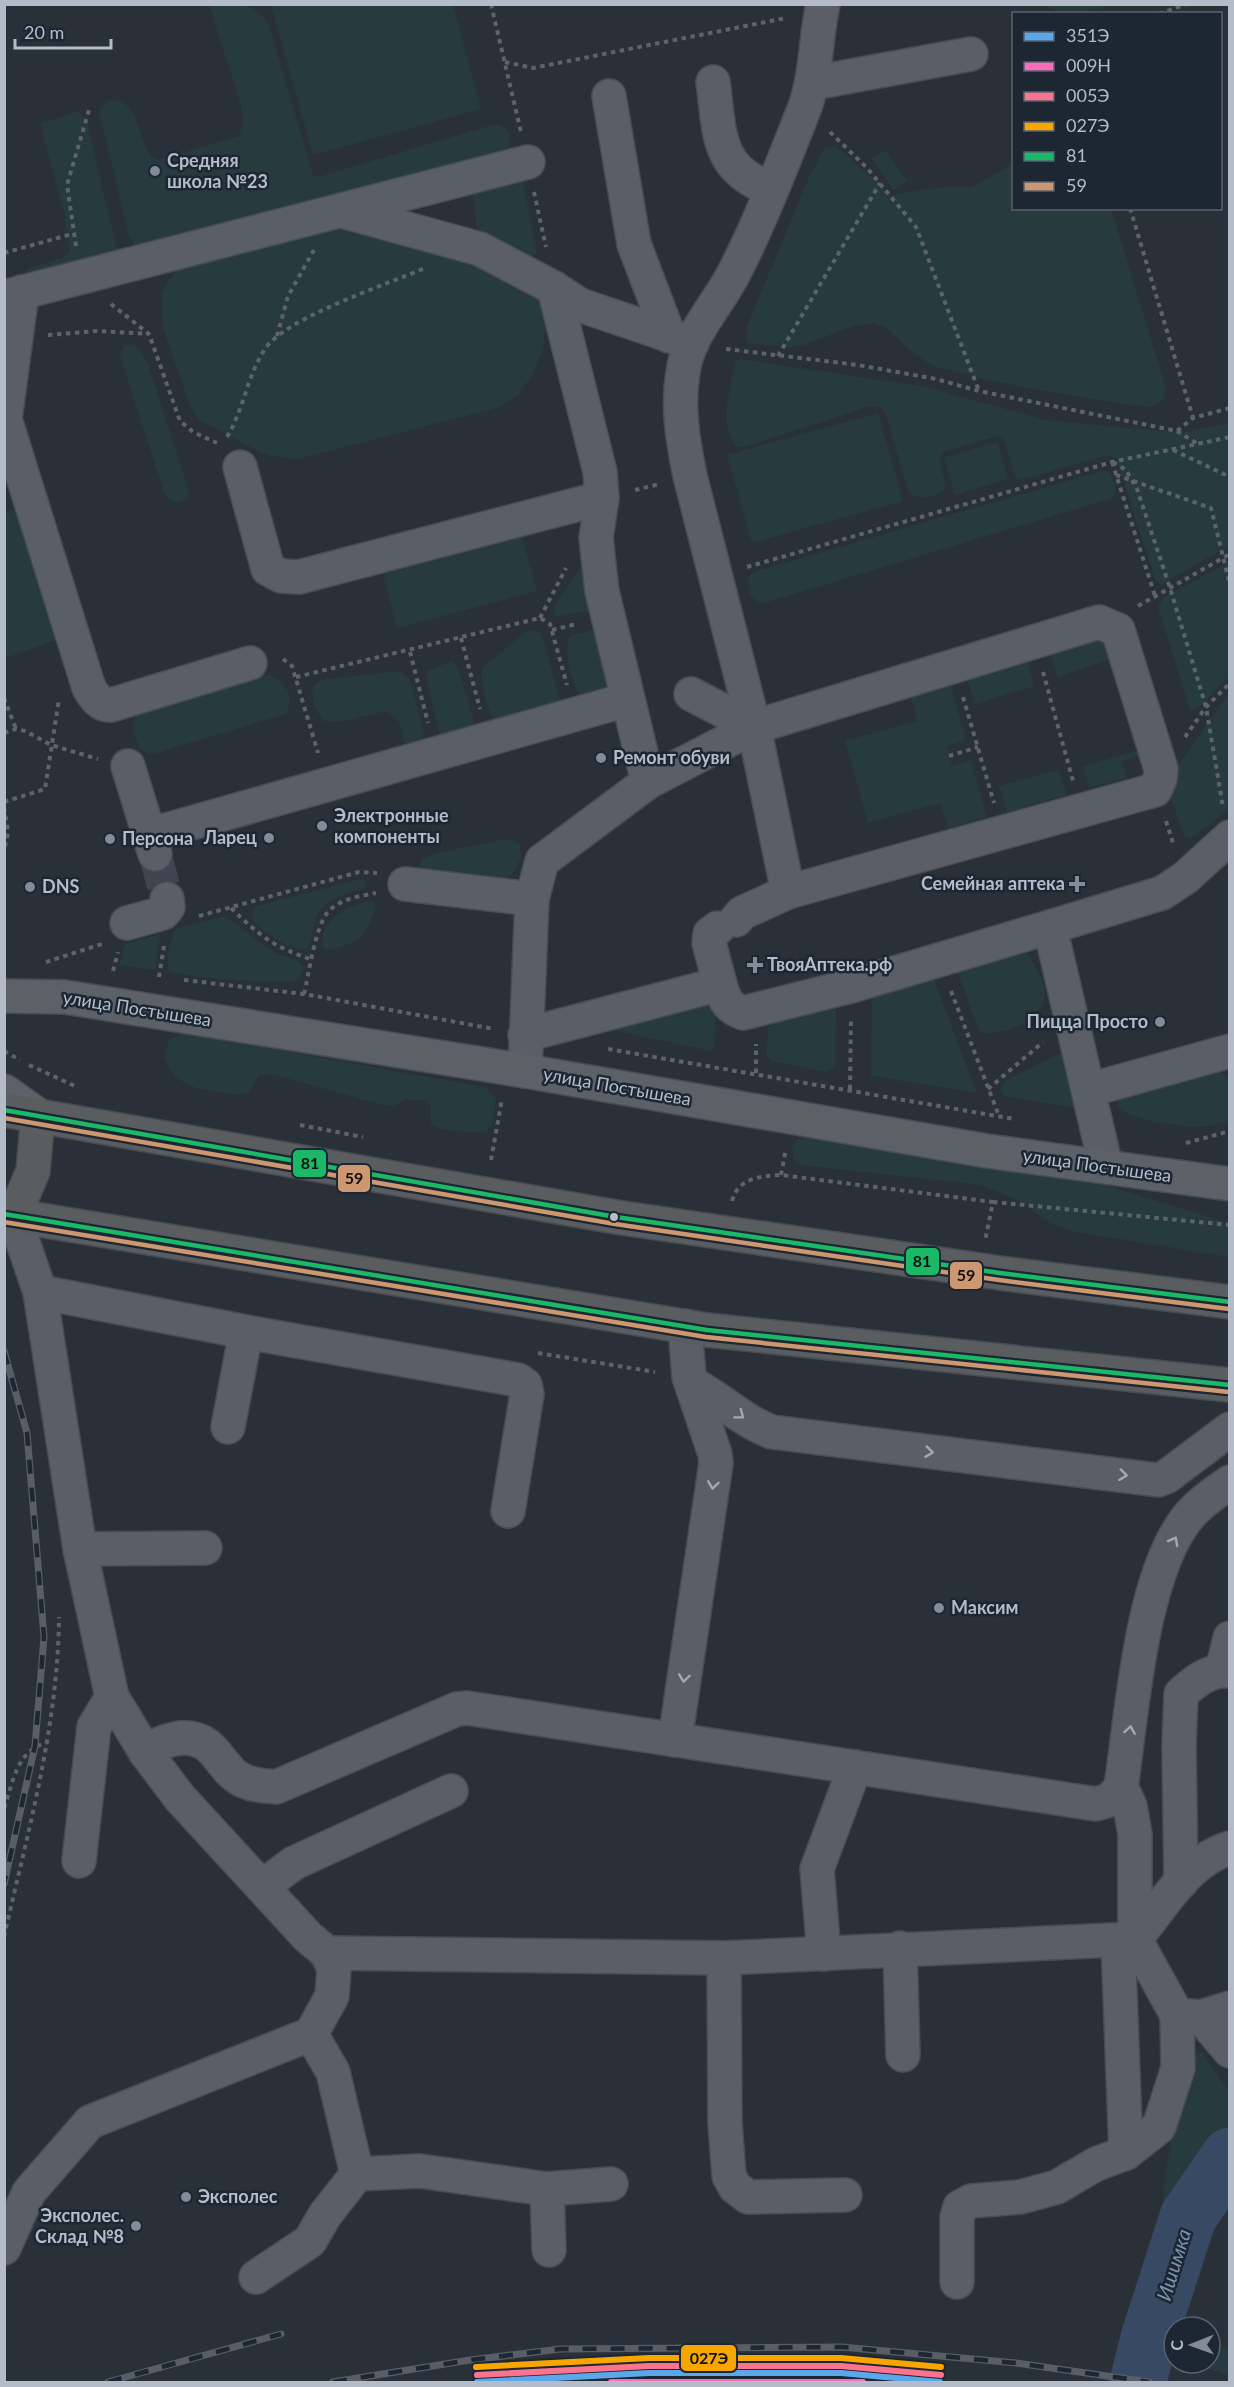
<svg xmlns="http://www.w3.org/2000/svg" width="1234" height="2387" viewBox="0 0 1234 2387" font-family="Lato,sans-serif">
  <rect width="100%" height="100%" fill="#2a3038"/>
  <!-- green -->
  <g fill="#273a3e">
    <path d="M209,5C238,5 254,0 269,25L313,175L318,177L495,124C509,127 510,133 510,147L490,157L138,248L129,237L99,111L109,100C148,100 132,148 158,160L240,136L243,122L241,105Z"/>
    <polygon points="271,5 453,5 481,109 313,155"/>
    <path d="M1043,5H1110C1085,13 1067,17 1043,5Z"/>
    <polygon points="79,111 87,122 118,254 24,279 27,269 62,258 70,252 64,212 41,128 42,123"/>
    <polygon points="836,146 891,195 942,187 971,187 1007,168 1013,161 1014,208 1111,209 1166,388 1163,400 1149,407 1102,401 997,382 933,366 916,355 885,327 872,323 853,326 804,345 788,347 747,343 746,329 809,177 825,148"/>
    <polygon points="885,150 907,181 894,190 872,159"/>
    <polygon points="522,178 537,250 534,257 524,259 483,238 477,230 472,189"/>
    <polygon points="332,223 445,248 530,287 541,301 546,320 543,349 531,377 517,396 500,407 298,459 270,456 250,447 198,419 190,406 162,325 162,292 177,268"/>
    <polygon points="133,344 141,351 149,367 189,491 187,499 178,503 170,500 164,492 120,356 124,346"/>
    <path d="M740,359L926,387L1046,420L1181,433L1229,423V546L1160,585L1156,582L1116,458L1108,455L1021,480L1016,478L1004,440L998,436L944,452L939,459L946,486C937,499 919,502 908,491L888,421C885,409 882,407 870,406L744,447L736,446C718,424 731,387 735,361Z"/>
    <polygon points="878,413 903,501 752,543 727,455"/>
    <polygon points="997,442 1008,479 955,495 944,457"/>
    <path d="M1101,471H1109C1114,480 1118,490 1113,498L761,604L750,596L748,578L753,572Z"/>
    <polygon points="21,507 64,638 5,658 4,513"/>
    <polygon points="522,537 537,591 397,628 383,574"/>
    <polygon points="589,555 594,605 588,611 556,617 553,612 554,607"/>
    <polygon points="1229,562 1229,676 1198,708 1190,710 1158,607 1164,597"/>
    <path d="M534,630L541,634L544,641L560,701L559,709L495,722C487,709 479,684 482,668L526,632Z"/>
    <path d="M592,630L598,631L614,690L584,699C572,688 562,651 570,636Z"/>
    <polygon points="1103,636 1111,659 1058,677 1050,653"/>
    <polygon points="1027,660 1034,686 975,704 967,678"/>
    <polygon points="452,661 459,671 475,724 473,731 440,736 426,677 427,671"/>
    <path d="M400,671L410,680L424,735L420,743L411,745L404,742L400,723L388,712C366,712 346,726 324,721C315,709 309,699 315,684L325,679Z"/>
    <path d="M264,675C284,676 296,696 286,714L160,752L150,754L141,750C134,738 129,725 138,713Z"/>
    <polygon points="950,683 966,740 947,746 952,766 971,760 987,817 948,828 940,803 868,823 845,741 917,721 910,695"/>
    <polygon points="1229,693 1229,808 1191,839 1184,836 1170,795 1177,767"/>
    <polygon points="1140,750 1141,755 1122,761 1127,778 1089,788 1083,766"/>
    <polygon points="1059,770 1067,795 1007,812 999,786"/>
    <polygon points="502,840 512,840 520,845 521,859 511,875 497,885 418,871 421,860 436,853"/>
    <path d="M357,880H365L366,888C348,892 321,900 315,921C313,930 312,940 307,949C290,951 264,933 254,921L252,913L256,906Z"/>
    <path d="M371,900L376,905C370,925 366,937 346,945C339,948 330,951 323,948C317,919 349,906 371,900Z"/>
    <path d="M224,916L277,954L298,961L304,967L299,980C285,985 182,978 169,971C166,958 170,940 176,929Z"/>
    <polygon points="160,934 155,970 119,965 125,944"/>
    <path d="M1021,950C1030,955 1033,963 1038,972C1063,1013 1015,1035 980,1033L957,970Z"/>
    <polygon points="932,975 977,1093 871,1076 872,993"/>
    <polygon points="704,994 716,1012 714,1047 711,1051 607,1029"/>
    <polygon points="832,1006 836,1010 835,1066 827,1072 771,1061 766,1054 769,1023"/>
    <path d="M183,1033L485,1087L496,1097C494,1111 497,1123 485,1133L443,1130L431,1124V1107L428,1101L405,1099L394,1106L382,1105L272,1074L260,1075L249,1092L243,1095C212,1091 172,1092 164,1055L169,1040Z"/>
    <polygon points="1064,1051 1076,1108 1004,1096 1000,1088 1004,1082"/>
    <path d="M1218,1070L1229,1079V1121C1217,1124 1205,1127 1192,1127C1176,1126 1124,1119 1117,1105L1118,1097Z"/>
    <polygon points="805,1137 996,1164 1092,1181 1229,1223 1229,1257 1072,1231 1048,1222 1023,1203 982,1185 799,1165 794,1161 792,1148 797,1140"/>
    <path d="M1207,2051L1203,2055L1229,2091V2195L1216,2221L1187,2240L1162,2316L1174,2336V2359L1151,2353L1140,2332L1142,2322L1151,2310L1156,2287C1163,2208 1164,2127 1197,2054Z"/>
    <polygon points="1210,2347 1229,2348 1229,2375 1187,2363 1210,2363"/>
  </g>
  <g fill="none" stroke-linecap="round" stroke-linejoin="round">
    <!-- river -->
    <polyline stroke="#384963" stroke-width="57" points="1138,2382 1149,2338 1188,2217 1230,2156"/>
    <!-- minor-tunnel -->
    <polyline stroke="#3f454e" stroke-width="33" stroke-dasharray="33 16" stroke-linecap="butt" points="155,854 167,899"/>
    <defs>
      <g id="minor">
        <path d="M713,82C720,132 715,169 771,189"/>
        <polyline points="813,83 971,54"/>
        <polyline points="609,96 634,244 669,336"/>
        <polyline points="342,211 480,249 554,288 580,305 692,343"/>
        <path d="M22,292L5,419L89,688C94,696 100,706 111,705L250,663"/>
        <polyline points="4,297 528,162"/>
        <polyline points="240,467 268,569 281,576 299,577 602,498"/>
        <path d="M754,727L690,476C683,442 677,407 683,372C688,334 718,305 735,271C761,220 782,165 803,112C817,77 815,40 823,4"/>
        <polyline points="128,766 155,854"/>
        <polyline points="648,782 754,727 788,892 1155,790 1160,779 1161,769 1118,630 1099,622 754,727 691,694"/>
        <polyline points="149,835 626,700"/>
        <polyline points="405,884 532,899"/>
        <polyline points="736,920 742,913 788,892"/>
        <polyline points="127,923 163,913 168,907 167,899"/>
        <path d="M720,984C724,999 727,1007 743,1013L851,986L1050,927"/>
        <polyline points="525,1035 720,984 709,943 710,934 718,928"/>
        <polyline points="525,1071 532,899 542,861 648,782 602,591 596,538 602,498 600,472 554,288"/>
        <polyline points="1089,1090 1230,1051"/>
        <polyline points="1106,1167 1050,927 1162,893 1185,878 1230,837"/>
        <path d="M14,1216L40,1292L80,1549L112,1697L146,1753C161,1740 188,1731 207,1745C219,1754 226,1771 240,1779C250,1785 264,1786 276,1787L457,1709L467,1708L1096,1804L1110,1800L1121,1787C1132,1713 1141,1575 1188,1517C1199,1503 1215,1493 1230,1482"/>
        <polyline points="40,1292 246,1332 518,1380 525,1385 527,1394 508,1511"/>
        <path d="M691,1383C720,1398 742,1421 772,1432L1158,1480L1166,1477L1230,1429"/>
        <polyline points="228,1427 246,1332"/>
        <polyline points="80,1549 205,1548"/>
        <polyline points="1222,1670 1230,1638"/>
        <polyline points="675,1740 716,1463 715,1454 689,1377 685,1326"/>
        <polyline points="79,1861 94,1727 112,1697"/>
        <path d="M1181,1882L1179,1745L1181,1694C1194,1682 1210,1669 1230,1671"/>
        <polyline points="263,1886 294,1863 451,1791"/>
        <polyline points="1118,1940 1126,2153"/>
        <polyline points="900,1948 903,2055"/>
        <path d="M327,1953L724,1958L1135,1939C1163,1907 1186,1861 1230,1848"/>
        <polyline points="824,1954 817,1869 855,1767"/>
        <polyline points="724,1958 725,2123 729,2176 735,2187 748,2197 845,2195"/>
        <polyline points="1177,2015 1201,2017 1230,2008"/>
        <polyline points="1201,2017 1230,2051"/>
        <polyline points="311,2034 333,2072 357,2174 420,2171 547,2189 549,2250"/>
        <polyline points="547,2189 611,2184"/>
        <polyline points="4,2248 29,2192 90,2122 311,2034 332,1996 334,1969 327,1953 308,1937 180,1798 146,1753"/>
        <polyline points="256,2277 310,2241 325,2215 357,2174"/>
        <polyline points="957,2282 957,2217 960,2207 971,2201 1020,2197 1057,2187 1096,2164 1126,2153 1159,2127 1178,2068 1177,2015 1135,1939 1135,1834 1130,1806 1121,1787"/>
      </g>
      <g id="major">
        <polyline points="4,996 65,997 525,1071 987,1151 1230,1184"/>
        <polyline points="4,1091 38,1115"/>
      </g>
      <g id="highway">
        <polyline points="4,1110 616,1217 1000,1273 1230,1302"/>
        <polyline points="4,1214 707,1330 1230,1385"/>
        <polyline points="14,1216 33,1171 38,1115"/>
      </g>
    </defs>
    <!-- minor casing -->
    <use href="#minor" stroke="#484c53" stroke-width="36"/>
    <!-- major casing -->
    <use href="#major" stroke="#484c55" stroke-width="36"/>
    <!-- highway casing -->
    <use href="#highway" stroke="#474c53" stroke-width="36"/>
    <!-- path -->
    <g stroke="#5d636a" stroke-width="4" stroke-dasharray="4.5 4.5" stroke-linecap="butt">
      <polyline points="491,4 521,132"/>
      <polyline points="1159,14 1187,4"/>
      <polyline points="505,62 533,68 786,18"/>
      <polyline points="830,132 867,168 916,227 979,391"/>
      <polyline points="534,192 546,247"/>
      <polyline points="1130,208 1193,418"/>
      <polyline points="76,246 67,185 89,110"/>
      <polyline points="4,253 72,234"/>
      <polyline points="111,304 149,334 180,421 193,432 217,443"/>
      <polyline points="48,335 97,331 149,334"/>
      <polyline points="277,336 288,296 314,250"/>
      <polyline points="726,349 858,365 936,379 979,391 1177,431 1193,418 1230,408"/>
      <polyline points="778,356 880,183"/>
      <polyline points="1177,431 1198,444"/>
      <path d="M227,437C244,409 247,376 265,349C285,318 388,284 425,268"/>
      <polyline points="1173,450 1230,477"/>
      <polyline points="1112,462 1155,596"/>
      <polyline points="1113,462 1126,470 1137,489 1170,588 1206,707 1223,807"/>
      <polyline points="1116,475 1211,508 1230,585"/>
      <polyline points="635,490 660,484"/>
      <polyline points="747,567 1112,462 1230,437"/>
      <polyline points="1138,606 1230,554"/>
      <polyline points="540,618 566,568"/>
      <polyline points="552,630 577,624"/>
      <polyline points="461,638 480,709"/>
      <polyline points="410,652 428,723"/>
      <polyline points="283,659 292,666 318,753"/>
      <polyline points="1043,672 1073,781"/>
      <polyline points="296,677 540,618 550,624 567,685"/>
      <polyline points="963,697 994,803"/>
      <polyline points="4,698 16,729"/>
      <polyline points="4,733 16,729 25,731 51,745 98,759"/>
      <polyline points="1185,737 1206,707 1230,683"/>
      <polyline points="949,756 978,747"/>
      <polyline points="4,802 45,789 59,699"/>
      <polyline points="4,807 8,832 4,851"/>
      <polyline points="1166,821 1174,846"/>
      <path d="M231,908C261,937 274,947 313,960"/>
      <polyline points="199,916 359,872 377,873"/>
      <polyline points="46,962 102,944"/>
      <polyline points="113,971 118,952"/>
      <polyline points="159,977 164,946"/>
      <polyline points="184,980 304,994 494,1029"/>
      <polyline points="951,991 999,1116"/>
      <path d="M304,994C309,974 315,927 328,912C339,899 360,896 376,893"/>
      <polyline points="608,1049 1014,1119"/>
      <polyline points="4,1051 20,1060"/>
      <polyline points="29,1065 77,1087"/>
      <polyline points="756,1073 756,1044"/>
      <polyline points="850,1089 851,1018"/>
      <polyline points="988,1089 1043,1042"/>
      <polyline points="300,1125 363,1137"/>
      <polyline points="1186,1143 1230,1131"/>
      <polyline points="491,1160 502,1099"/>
      <polyline points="781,1175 786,1149"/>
      <path d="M732,1201C738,1178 760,1176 781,1175L993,1202L986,1236H988"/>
      <polyline points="993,1202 1230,1225"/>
      <polyline points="538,1353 655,1372"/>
      <path d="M4,1808C14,1780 16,1751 48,1742"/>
      <path d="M4,1937C28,1831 58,1726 59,1617"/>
    </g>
    <!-- minor -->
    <use href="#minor" stroke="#5a5e66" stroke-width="33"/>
    <!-- major -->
    <use href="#major" stroke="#5c6168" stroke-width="33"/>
    <!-- highway -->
    <use href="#highway" stroke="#5a5d60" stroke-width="33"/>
    <defs>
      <g id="rail">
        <polyline points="4,1351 27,1433 44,1637 35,1746 4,1884"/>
        <polyline points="108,2382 281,2334"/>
        <polyline points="333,2382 470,2360 560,2349 842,2347 1016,2363 1149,2382"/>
      </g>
    </defs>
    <!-- rail casing -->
    <use href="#rail" stroke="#595d64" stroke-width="7"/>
    <!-- rail -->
    <use href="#rail" stroke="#1d2633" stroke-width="4.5" stroke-dasharray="14" stroke-linecap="butt"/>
    <defs>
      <g id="bus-1">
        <polyline points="4,1110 616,1217 1000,1273 1230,1302"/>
        <polyline points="4,1214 707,1330 1230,1385"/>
      </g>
      <g id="bus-2">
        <polyline points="4,1118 615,1224 999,1280 1229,1309"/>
        <polyline points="4,1222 706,1337 1229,1392"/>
      </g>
    </defs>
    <!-- bus-1 casing -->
    <use href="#bus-1" stroke="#1d2633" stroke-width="9"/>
    <!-- bus-2 casing -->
    <use href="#bus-2" stroke="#1d2633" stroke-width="9"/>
    <!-- bus-1 -->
    <use href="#bus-1" stroke="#1ab867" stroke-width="4.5"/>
    <!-- bus-2 -->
    <use href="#bus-2" stroke="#cd976f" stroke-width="4.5"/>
    <defs>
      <polyline id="rail-1" points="477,2382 649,2373 841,2373 940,2382"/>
      <polyline id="rail-2" points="611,2382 863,2382"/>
      <polyline id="rail-3" points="477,2375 649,2366 841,2366 941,2375"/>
      <polyline id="rail-4" points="476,2367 649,2358 841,2358 941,2367"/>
    </defs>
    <!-- rail-1 casing -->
    <use href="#rail-1" stroke="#1d2633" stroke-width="10"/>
    <!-- rail-2 casing -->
    <use href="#rail-2" stroke="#1d2633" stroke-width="10"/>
    <!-- rail-3 casing -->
    <use href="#rail-3" stroke="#1d2633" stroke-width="10"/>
    <!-- rail-4 casing -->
    <use href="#rail-4" stroke="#1d2633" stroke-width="10"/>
    <!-- rail-1 -->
    <use href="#rail-1" stroke="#5aa8eb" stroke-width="6"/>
    <!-- rail-2 -->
    <use href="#rail-2" stroke="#fb6dba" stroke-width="6"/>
    <!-- rail-3 -->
    <use href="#rail-3" stroke="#fc738d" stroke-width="6"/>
    <!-- rail-4 -->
    <use href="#rail-4" stroke="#f7a600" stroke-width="6"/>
  </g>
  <!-- one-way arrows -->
  <defs><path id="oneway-chevron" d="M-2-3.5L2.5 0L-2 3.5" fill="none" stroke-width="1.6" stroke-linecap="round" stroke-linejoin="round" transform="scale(1.5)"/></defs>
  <g stroke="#a2a9b5">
    <use href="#oneway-chevron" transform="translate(740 1415) rotate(37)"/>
    <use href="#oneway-chevron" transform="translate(929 1452) rotate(7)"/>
    <use href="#oneway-chevron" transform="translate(1123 1475) rotate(7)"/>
    <use href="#oneway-chevron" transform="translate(713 1485) rotate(98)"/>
    <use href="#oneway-chevron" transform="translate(1174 1541) rotate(-61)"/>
    <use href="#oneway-chevron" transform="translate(684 1678) rotate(98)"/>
    <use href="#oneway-chevron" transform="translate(1130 1730) rotate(-81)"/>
  </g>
  <!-- markers -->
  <g fill="#848b96" stroke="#1d2633" stroke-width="2">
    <circle cx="155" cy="171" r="6"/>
    <circle cx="601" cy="758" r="6"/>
    <circle cx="322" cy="826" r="6"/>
    <circle cx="269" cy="838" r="6"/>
    <circle cx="110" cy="839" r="6"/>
    <path d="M1074 875h6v6h6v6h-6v6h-6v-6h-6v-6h6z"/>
    <circle cx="30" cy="887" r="6"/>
    <path d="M752 956h6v6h6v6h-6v6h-6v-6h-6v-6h6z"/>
    <circle cx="1160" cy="1022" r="6"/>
    <circle cx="939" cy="1608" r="6"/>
    <circle cx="186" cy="2197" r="6"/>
    <circle cx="136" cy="2226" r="6"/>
  </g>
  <circle fill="#b4bcc9" stroke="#1d2633" stroke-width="2" cx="614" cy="1217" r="5"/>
  <g text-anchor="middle" stroke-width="5" stroke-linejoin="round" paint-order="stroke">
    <!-- poi labels -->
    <g font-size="18" font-weight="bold" fill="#b4bcc9" stroke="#1d2633" text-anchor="start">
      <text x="167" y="167">Средняя<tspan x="167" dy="21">школа №23</tspan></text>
      <text x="613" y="764">Ремонт обуви</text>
      <text x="334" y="822">Электронные<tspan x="334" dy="21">компоненты</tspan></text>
      <text x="257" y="844" text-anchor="end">Ларец</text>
      <text x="122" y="845">Персона</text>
      <text x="1065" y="890" text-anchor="end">Семейная аптека</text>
      <text x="42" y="893">DNS</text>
      <text x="767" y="971">ТвояАптека.рф</text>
      <text x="1148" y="1028" text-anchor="end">Пицца Просто</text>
      <text x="951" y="1614">Максим</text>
      <text x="198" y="2203">Эксполес</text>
      <text x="124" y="2222" text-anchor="end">Эксполес.<tspan x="124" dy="21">Склад №8</tspan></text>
    </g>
    <!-- street labels -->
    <g font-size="18" fill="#b4bcc9" stroke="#1d2633">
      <text transform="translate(137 1009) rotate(9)" y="6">улица Постышева</text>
      <text transform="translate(617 1087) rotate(10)" y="6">улица Постышева</text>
      <text transform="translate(1097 1166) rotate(8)" y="6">улица Постышева</text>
    </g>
    <!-- water labels -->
    <g font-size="20" font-style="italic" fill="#7c92b1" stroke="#1d2633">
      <text transform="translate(1174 2265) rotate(-73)" y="7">Ишимка</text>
    </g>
  </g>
  <g stroke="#1d2633" stroke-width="2">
    <rect x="292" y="1149" width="35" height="29" rx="6" fill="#1ab867"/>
    <rect x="337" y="1164" width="34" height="29" rx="6" fill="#cd976f"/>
    <rect x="905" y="1247" width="35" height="29" rx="6" fill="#1ab867"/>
    <rect x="949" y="1261" width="34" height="29" rx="6" fill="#cd976f"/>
    <rect x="680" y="2344" width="57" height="28" rx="6" fill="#f7a600"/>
  </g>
  <g font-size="16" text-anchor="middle" font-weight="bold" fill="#111">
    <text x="310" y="1169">81</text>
    <text x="354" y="1184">59</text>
    <text x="922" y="1267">81</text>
    <text x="966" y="1281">59</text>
    <text x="709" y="2364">027Э</text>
  </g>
  <!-- border -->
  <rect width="1234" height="2387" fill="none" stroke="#b4bcc9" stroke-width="12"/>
  <!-- legend -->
  <rect x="1012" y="12" width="210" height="198" fill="#1d2633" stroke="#59626f" stroke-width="1.5"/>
  <rect x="1024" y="32" width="30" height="9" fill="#5aa8eb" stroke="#59626f" stroke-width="1.5"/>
  <text x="1066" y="42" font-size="18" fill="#b4bcc9">351Э</text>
  <rect x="1024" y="62" width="30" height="9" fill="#fb6dba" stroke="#59626f" stroke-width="1.5"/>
  <text x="1066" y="72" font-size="18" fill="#b4bcc9">009Н</text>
  <rect x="1024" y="92" width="30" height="9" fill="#fc738d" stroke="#59626f" stroke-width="1.5"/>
  <text x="1066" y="102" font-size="18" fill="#b4bcc9">005Э</text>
  <rect x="1024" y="122" width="30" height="9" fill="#f7a600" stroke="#59626f" stroke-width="1.5"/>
  <text x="1066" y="132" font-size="18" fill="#b4bcc9">027Э</text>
  <rect x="1024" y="152" width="30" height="9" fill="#1ab867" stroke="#59626f" stroke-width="1.5"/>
  <text x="1066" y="162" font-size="18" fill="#b4bcc9">81</text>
  <rect x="1024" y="182" width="30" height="9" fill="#cd976f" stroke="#59626f" stroke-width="1.5"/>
  <text x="1066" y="192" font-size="18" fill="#b4bcc9">59</text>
  <!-- north arrow -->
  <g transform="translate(1192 2345) rotate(269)"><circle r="28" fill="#1d2633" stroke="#59626f" stroke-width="1.5"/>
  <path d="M0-4.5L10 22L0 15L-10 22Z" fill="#848b96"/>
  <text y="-9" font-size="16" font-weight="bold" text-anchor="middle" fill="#b4bcc9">С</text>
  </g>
  <!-- scale -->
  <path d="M15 39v9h96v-9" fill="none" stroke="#b4bcc9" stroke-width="3"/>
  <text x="24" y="39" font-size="18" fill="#b4bcc9" stroke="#1d2633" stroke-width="4.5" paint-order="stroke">20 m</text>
</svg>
